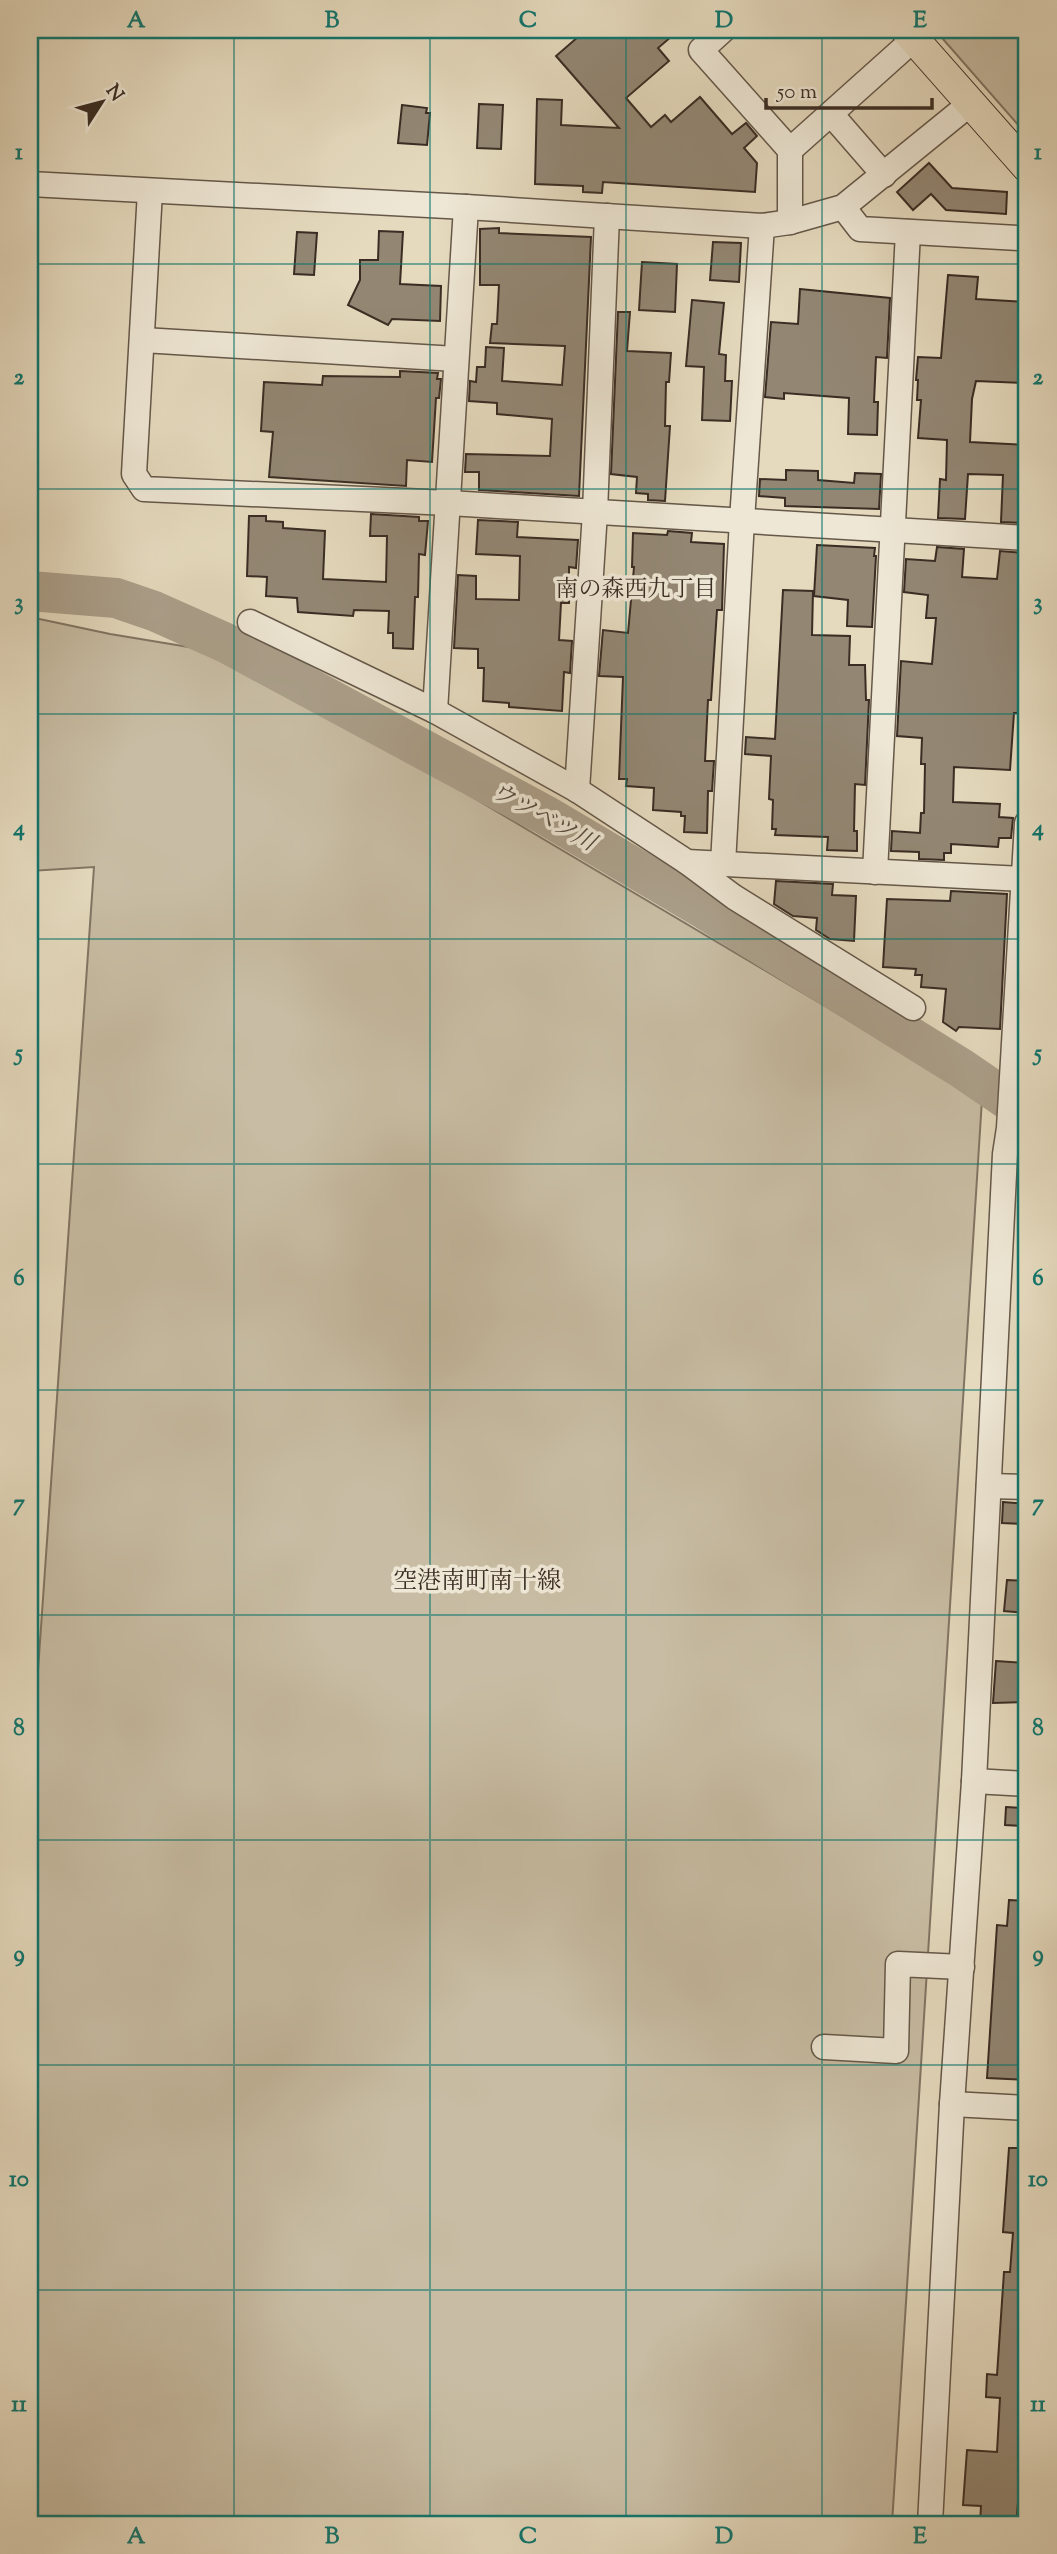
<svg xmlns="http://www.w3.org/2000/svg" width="1057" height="2554" viewBox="0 0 1057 2554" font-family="'Sorts Mill Goudy','Noto Serif JP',serif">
  <rect width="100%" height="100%" fill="#e5dabe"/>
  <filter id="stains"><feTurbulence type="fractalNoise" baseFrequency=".00286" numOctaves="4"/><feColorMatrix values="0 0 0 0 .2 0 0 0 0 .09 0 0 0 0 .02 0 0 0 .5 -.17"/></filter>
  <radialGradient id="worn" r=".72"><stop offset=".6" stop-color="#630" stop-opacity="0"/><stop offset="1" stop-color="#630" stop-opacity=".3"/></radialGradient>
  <!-- green -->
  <g fill="#c8bda4" stroke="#817564" stroke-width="2">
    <polygon points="935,30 1027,30 1027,135"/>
    <polygon points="30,617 110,634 231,654 982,1099 892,2524 30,2524 30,1785 94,867 30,871"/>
  </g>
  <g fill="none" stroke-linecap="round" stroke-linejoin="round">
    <!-- river -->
    <polyline stroke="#ab9f8a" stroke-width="40" points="30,591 116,598 154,611 226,643 545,815 704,909 961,1068 1027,1113"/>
  </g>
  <!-- building -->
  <g fill="#938774" stroke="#3a2d24" stroke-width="2">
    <polygon points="586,30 679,30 658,48 669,61 626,98 651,127 665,115 671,122 700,97 732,134 746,123 757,136 744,148 757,163 755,192 603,182 602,193 583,192 583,186 535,184 537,99 562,100 561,125 619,128 556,56"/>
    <polygon points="479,104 503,105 501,149 477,148"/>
    <polygon points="402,105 427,108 426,113 430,113 427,145 398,143"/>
    <polygon points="929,163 952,188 1007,192 1006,214 946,210 931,194 913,210 897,192"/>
    <polygon points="499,228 499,233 591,237 579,496 479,490 479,472 465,472 466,454 550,456 552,419 497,414 497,403 469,401 470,381 476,382 477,367 485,367 486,347 504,348 502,381 562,385 565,346 490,343 492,324 497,324 499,285 480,285 480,229"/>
    <polygon points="379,231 403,232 400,284 441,286 440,321 392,319 388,325 348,305 360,280 360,260 378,260"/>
    <polygon points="297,232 317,233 314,275 294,274"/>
    <polygon points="713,242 741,243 739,282 710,280"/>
    <polygon points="642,262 677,264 675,312 639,310"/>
    <polygon points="948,275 978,277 976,299 1027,302 1027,383 976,381 972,399 970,442 1027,445 1023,523 1001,522 1003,475 968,474 965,519 938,518 940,479 946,480 947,440 918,438 921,400 917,400 918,380 916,380 918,357 941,358"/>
    <polygon points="800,289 890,298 887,358 876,357 874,402 878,402 877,435 848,434 849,398 784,393 784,399 765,397 771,322 798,324"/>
    <polygon points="692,300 724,303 719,354 726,355 725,381 732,381 730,421 702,420 704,367 686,366"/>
    <polygon points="618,312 630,312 627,351 671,353 669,382 666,382 665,426 670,426 665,501 648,500 648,494 636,493 637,477 611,474"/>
    <polygon points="400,371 438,373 437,379 441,379 439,398 436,398 432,462 407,460 406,486 269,477 273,432 261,431 264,382 322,385 323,376 400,377"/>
    <polygon points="786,470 818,471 818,480 854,483 855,473 881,474 879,509 785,506 785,498 759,496 760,479 786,480"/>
    <polygon points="371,514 419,517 419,521 428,521 425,555 419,554 418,597 415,597 413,649 393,648 393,633 388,633 389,611 354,610 353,616 298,612 297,598 266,596 267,577 247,576 249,516 266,516 266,521 283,522 283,528 325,531 323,579 386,582 387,536 370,536"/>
    <polygon points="478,520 518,522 517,537 578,540 576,568 569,567 569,603 561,603 559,640 572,641 570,673 564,672 562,711 509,707 509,703 483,701 484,668 478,668 478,649 454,648 458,575 476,576 476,599 519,600 520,556 476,554"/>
    <polygon points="668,531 692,533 691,542 724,544 722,610 717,610 711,700 708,700 705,761 714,761 712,791 708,791 707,833 684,832 685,816 681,816 681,812 653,810 654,788 626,786 627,779 619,779 623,677 599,676 603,630 628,633 634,567 632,567 633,533 667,535"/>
    <polygon points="817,545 875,548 874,556 876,556 872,627 847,626 848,600 814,596"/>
    <polygon points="937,547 964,549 962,577 997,579 1000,551 1023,553 1024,555 1022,603 1026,604 1019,713 1014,713 1010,770 954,767 953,802 1000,804 999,817 1013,818 1011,838 999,838 998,847 951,844 951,853 944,853 944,860 919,859 919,852 891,851 892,831 920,833 921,813 924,813 925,764 921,764 922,738 897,736 901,661 932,664 936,618 926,618 928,595 904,592 906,559 935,561"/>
    <polygon points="783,590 813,591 812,635 850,636 849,665 865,665 866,700 869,700 865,785 855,784 854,831 857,831 857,851 827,850 828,837 775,835 776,829 772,829 773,800 769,799 771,756 745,754 746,737 775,739"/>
    <polygon points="776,881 833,884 832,895 856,896 854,941 830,939 816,930 817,918 793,916 774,904"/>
    <polygon points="951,891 1007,894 1000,1029 959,1027 956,1031 943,1022 946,989 921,987 922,975 915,975 916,969 883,967 887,899 950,901"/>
    <polygon points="1003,1502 1027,1504 1027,1524 1002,1523"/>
    <polygon points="1007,1580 1027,1581 1027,1613 1004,1611"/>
    <polygon points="996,1661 1027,1663 1027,1702 993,1703"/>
    <polygon points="1006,1807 1022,1808 1022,1826 1005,1825"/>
    <polygon points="1009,1900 1027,1901 1027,2080 987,2078 997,1925 1007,1926"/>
    <polygon points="1009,2148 1027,2148 1027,2342 1025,2370 1027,2370 1027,2380 1024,2448 1023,2448 1016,2524 980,2524 981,2506 963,2505 967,2450 997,2452 1000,2398 986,2397 987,2374 997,2375 1004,2272 1010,2272 1013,2233 1003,2232"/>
  </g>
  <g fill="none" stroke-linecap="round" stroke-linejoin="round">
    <defs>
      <g id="minor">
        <polyline points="723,30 701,50 790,150 790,222"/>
        <polyline points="831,114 884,175"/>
        <polyline points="790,150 914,39"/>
        <polyline points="30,184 466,207 762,226 790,222 843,207 971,103"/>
        <polyline points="150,191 134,474 144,489 449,503 1027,538"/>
        <polyline points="843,207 860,229 1019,238"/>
        <polyline points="143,340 456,359"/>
        <polyline points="250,622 435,711 577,790 687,862 1022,879"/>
        <polyline points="435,711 466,207"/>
        <polyline points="577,790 595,512 607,216"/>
        <polyline points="687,862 734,897 913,1008"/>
        <polyline points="723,864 742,520 762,226"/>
        <polyline points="875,872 908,232"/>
        <polyline points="989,1486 1027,1487"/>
        <polyline points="974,1781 1027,1784"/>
        <polyline points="824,2047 896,2051 898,1964 962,1967"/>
        <polyline points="952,2104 1027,2108"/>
        <polyline points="930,2524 952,2104 974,1781 1005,1154 1009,1128 1027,823"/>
      </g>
      <polyline id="major" points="906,30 1027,167"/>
    </defs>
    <!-- minor casing -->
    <use href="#minor" stroke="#65584a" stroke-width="27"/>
    <!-- major casing -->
    <use href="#major" stroke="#3a2d24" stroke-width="32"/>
    <!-- minor -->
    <use href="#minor" stroke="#eee7d5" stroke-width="24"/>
    <!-- major -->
    <use href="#major" stroke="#e5dabe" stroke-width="30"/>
  </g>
  <!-- grid -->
  <path fill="none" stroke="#0f766e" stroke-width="2" stroke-opacity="0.55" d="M234,30V2524M430,30V2524M626,30V2524M822,30V2524M30,264H1027M30,489H1027M30,714H1027M30,939H1027M30,1164H1027M30,1390H1027M30,1615H1027M30,1840H1027M30,2065H1027M30,2290H1027"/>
  <g text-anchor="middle" stroke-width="7" stroke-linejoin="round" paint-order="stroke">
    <!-- neighbourhood labels -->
    <g font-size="23" fill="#3a2d24" stroke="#eee7d5">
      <text x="636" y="596">南の森西九丁目</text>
    </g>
    <!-- water labels -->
    <g font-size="23" font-style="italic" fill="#564a3e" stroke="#eee7d5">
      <text transform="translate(544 816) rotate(29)" y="8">ウツベツ川</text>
    </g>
    <!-- quarter labels -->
    <g font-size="24" fill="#3a2d24" stroke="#eee7d5">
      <text x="477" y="1588">空港南町南十線</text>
    </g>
  </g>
  <!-- margin -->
  <rect width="1057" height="2554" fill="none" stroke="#e5dabe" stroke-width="77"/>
  <!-- north arrow -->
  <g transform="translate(102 102) rotate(54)" stroke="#eee7d5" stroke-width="5" paint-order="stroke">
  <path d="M0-5L12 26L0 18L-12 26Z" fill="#3a2d24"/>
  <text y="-10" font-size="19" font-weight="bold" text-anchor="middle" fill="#3a2d24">N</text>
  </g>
  <!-- scale -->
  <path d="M766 98v10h166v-10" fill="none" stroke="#3a2d24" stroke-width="3.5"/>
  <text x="777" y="98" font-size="21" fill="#3a2d24" stroke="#eee7d5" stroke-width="5" paint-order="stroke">50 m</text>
  <rect x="38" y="38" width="980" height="2478" fill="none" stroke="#0f766e" stroke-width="2.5"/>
  <g font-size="23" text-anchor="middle" font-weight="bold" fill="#0f766e">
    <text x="136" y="27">A</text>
    <text x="332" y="27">B</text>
    <text x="528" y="27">C</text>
    <text x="724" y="27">D</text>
    <text x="920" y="27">E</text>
    <text x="19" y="159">1</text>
    <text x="1038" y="159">1</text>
    <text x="19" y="384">2</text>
    <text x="1038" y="384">2</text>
    <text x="19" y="609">3</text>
    <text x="1038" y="609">3</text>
    <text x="19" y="835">4</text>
    <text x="1038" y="835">4</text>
    <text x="19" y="1060">5</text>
    <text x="1038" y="1060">5</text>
    <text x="19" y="1285">6</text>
    <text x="1038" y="1285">6</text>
    <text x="19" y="1510">7</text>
    <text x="1038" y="1510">7</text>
    <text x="19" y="1735">8</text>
    <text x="1038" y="1735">8</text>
    <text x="19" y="1961">9</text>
    <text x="1038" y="1961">9</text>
    <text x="19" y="2186">10</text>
    <text x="1038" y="2186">10</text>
    <text x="19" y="2411">11</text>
    <text x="1038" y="2411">11</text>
    <text x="136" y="2543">A</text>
    <text x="332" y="2543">B</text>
    <text x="528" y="2543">C</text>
    <text x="724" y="2543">D</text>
    <text x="920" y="2543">E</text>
  </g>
  <rect width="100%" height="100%" filter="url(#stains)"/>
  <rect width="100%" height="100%" fill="url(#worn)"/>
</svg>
